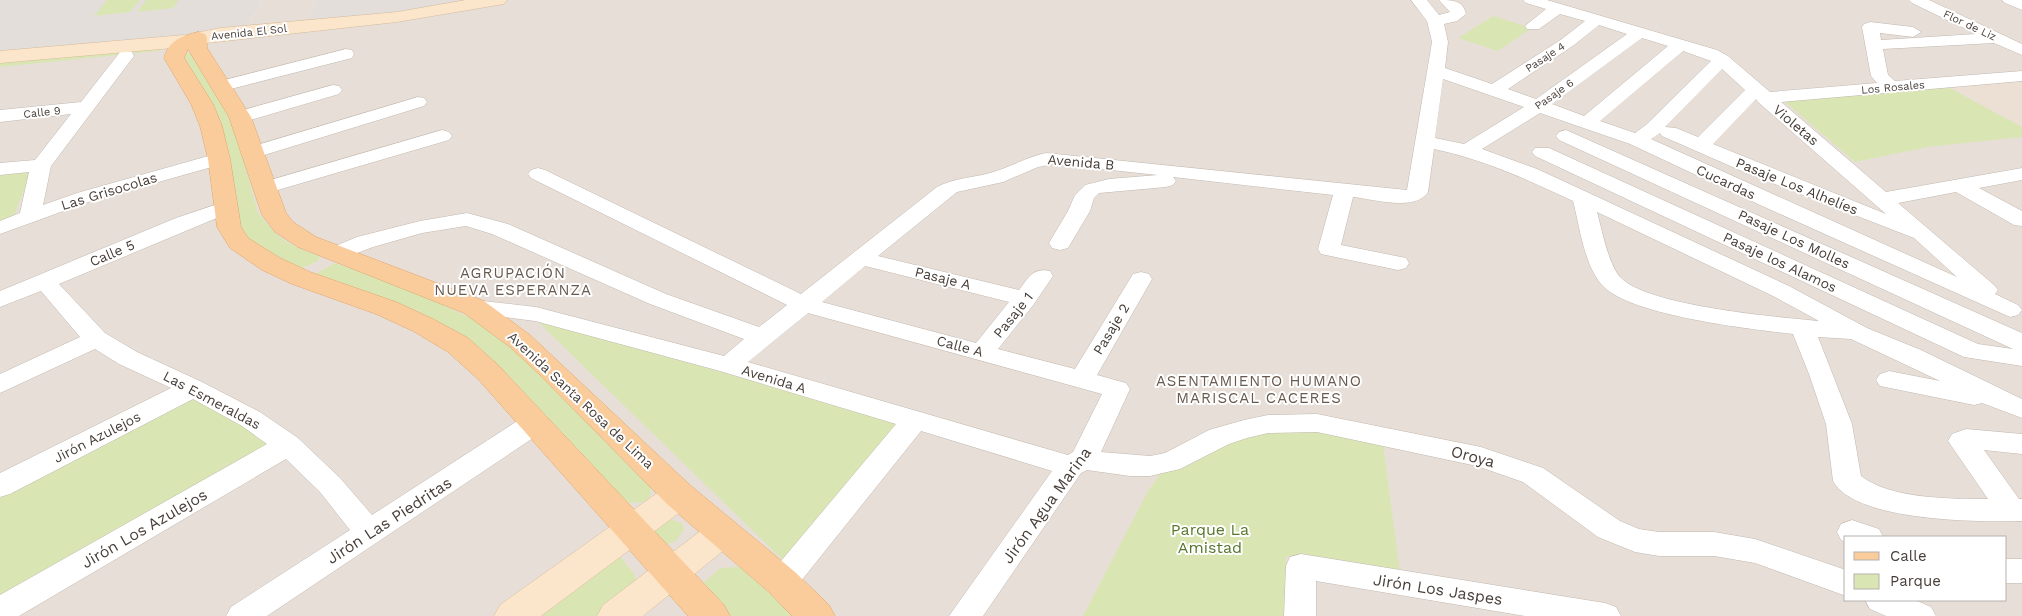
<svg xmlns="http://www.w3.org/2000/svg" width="2022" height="616" viewBox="0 0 2022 616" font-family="'Work Sans',sans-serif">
  <rect width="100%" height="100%" fill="#f4eee9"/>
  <!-- residential -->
  <path fill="#e7dfd7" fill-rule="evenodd" d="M262,0H317L309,23L381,22L514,0H2022V616H0V63L247,27ZM1846,537H2006V600H1846Z"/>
  <!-- industrial -->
  <g fill="#e3deda">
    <polygon points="0,0 262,0 247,27 0,63"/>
    <polygon points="317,0 514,0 381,22 308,23"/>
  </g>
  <!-- education -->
  <polygon fill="#ece0d4" points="2022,80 2022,127 1947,86"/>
  <!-- green -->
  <g fill="#d9e6b4">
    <polygon points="107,0 140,0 130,12 94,16"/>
    <polygon points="146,0 179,0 173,8 137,12"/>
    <polygon points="1493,16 1532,28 1498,51 1458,38"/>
    <polygon points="167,48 157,51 0,67 0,60"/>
    <polygon points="189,53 192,55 234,125 258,213 278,236 294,246 320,256 318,261 300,269 267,254 243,234 180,60 183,54"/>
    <polygon points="1946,86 2022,127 2022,137 1928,147 1855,162 1784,101"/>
    <polygon points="33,168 13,218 0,223 0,172"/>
    <path d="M335,263L414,291L483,324L530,364L651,488C652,505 636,504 624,501L501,369L316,277L317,273Z"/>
    <polygon points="535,319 904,424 787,564"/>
    <polygon points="194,392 280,442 0,603 0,492"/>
    <polygon points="1296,429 1383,444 1400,572 1286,556 1286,616 1083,616 1148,491 1160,474 1211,447 1257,433"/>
    <polygon points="668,519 682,523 684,530 676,541 665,545 650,532"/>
    <polygon points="619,555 635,575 638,586 602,616 520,616"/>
    <polygon points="742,567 802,616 726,616 700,586 720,568"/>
  </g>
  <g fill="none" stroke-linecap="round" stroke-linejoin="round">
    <defs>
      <g id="minor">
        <path d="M1411,0H1427L1439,15L1450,12L1439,0C1452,0 1463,0 1466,14L1457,21L1444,24L1448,42L1445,68L1492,84L1562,39L1585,21L1560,14L1539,29H1527L1525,26L1546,9L1526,3L1523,0H1547L1717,50L1728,56L1770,92L1877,83L1871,76L1862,27L1864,24L1870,22L1913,27L1921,32L1913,37L1880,33L1881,40L1976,34L1912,3L1909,0H1929L2022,44V55L1994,43L1883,49L1888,75L1895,81L2022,71V81L1781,102L1886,192L2022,168V180L1979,188L2022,211V226L2014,225L1956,192L1898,203L1994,285L1998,290L1995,294L2018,305L2022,310L2018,315L2010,317L1760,205L1630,144L1540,113L1482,149L1537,169L1589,193L1789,286L1867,328L1921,350L2022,399V418L1982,403L1974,405L1880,386L1876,380L1880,374L1889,371L1940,381L1851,339L1818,337L1852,424L1861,476C1890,499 1952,499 1988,499L1948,441L1952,434L1966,429L2022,434V454L1984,450L2019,499H2022V521C1979,522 1856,522 1833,481L1826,424L1809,374L1793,334C1750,329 1634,316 1604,287C1584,267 1580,227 1573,201C1528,180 1483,159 1434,149L1428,192C1415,212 1374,199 1353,197L1341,245L1406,258L1409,263L1406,268L1398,270L1321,254L1318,249L1333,195L1173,177L1176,181L1173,185L1166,187L1099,193L1094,198L1090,211L1068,248L1060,250L1052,248L1049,243L1068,211L1075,195L1085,185L1109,179L1158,175L1054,164L1038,167L1003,182L957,192L878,256L1019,290C1028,278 1033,267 1050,271L1053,276L1034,304L998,349L1075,369L1133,274L1141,272L1149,274L1152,279L1097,375L1126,383L1130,389L1101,452L1150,456L1165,453L1209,430L1244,420L1268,415L1317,414L1481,447L1543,468L1620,521L1639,529L1659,532H1714L1755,539L1846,570V596L1755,563L1714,556H1659L1635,552L1598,537L1523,482L1477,466L1317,432L1268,433L1247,438L1229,444L1180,469L1150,476H1130L1087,470L1081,473L983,616H949L1052,471L921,431L793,591L782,595L771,591L766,582L771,573L896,424L720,371L535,321L466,312L462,307L466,302L474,300L536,307L724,356L744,339L650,304L492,234L466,226L422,233L373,247L336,261L328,259L325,254L328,249L357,237L420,221L467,213L508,224L666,294L759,327L787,305L531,178L528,174L531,170L538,168L545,170L801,294L937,187C954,178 972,178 990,173C1009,168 1026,157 1046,153L1407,190L1432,42L1427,21ZM1599,25L1627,34L1536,99L1508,89L1574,45ZM1642,38L1668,46L1584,116L1552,104ZM1683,51L1711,61L1647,124L1635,133L1600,121ZM1722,69L1745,90L1698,137L1676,128L1665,127ZM1443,79L1524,107L1464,144L1435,138ZM1756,99L1758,102L1886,214L1713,144ZM1660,133L1662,136L1744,172L1914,238L1957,277L1651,139ZM1597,212L1773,296L1819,321C1777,317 1646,306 1620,277C1608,263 1602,230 1597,212ZM865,266L1009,302L976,343L822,302ZM808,313L1102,394L1073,452L1068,455L748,362Z"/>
        <polygon points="2002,0 2022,0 2022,10 2005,3"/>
        <polygon points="346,49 352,50 354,54 352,58 223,91 217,90 214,86 217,82"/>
        <polygon points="126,51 132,52 134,56 51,166 43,205 77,193 219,153 226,155 229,159 226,163 91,201 0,234 0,221 20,213 29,172 0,175 0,163 35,160 71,114 0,122 0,110 81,102 120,52"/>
        <polygon points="333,85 339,86 342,90 339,94 240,123 233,121 231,117 233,113"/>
        <polygon points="418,97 424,98 427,102 424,106 261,156 247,156 244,152 247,148"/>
        <polygon points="442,130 449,132 452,136 449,140 264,194 257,192 254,188 257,184"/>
        <polygon points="1566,130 2022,333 2022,366 1964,357 1535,156 1532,152 1535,148 1549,148 1978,344 2013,349 1559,140 1556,136 1559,132"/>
        <polygon points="224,202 231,204 235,208 231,212 59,284 105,333 137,352 202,382 260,412 298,438 340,478 372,515 525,416 535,414 545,416 548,423 545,430 267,616 226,616 231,607 350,530 320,492 286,459 19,616 0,616 0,595 267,444 242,426 193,399 10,494 0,497 0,473 171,388 119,364 95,349 0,393 0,374 80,337 41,291 0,307 0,291 176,218"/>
        <polygon points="1852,520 1879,529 1883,537 1846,537 1846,542 1841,540 1837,532 1841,524"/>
        <polygon points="1301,554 1605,603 1616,607 1621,616 1525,616 1316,581 1316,616 1284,616 1286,566 1290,557"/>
        <rect x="2006" y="559" width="16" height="24"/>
        <polygon points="1865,600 1915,600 1931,607 1936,616 1886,616 1870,609"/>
      </g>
      <g id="secondary">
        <polygon points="466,0 507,0 504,4 498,5 397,22 198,44 193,42 184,47 0,63 0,51 184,35 189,37 191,34 220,28 397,12"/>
        <polygon points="679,483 691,486 696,495 691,504 541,616 494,616 500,605 667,486"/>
        <polygon points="723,519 735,523 740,532 735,541 643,616 597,616 603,605 711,523"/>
      </g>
      <path id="primary" d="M198,32L205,34L207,38V48L251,117L286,213L293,222L316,237L484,301L530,335L691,486L795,572L829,605L835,616H792L769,592L667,504L539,374L510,347L464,313L298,247L275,232L262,215L229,117L188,49L184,58L213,104L222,126L230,159L241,227L248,238L280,258L310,272L396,302L433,319L468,338L498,365L724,605L730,616H688L478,379L448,352L413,331L376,314L292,284L262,270L230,248L217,227L208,159L200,126L191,104L164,58C169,40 182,36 198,32Z"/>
    </defs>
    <!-- minor casing -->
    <use href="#minor" stroke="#c2b7af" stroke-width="1"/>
    <!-- secondary casing -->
    <use href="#secondary" stroke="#d4bb9d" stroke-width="1"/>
    <!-- primary casing -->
    <use href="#primary" stroke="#dfa56c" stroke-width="1"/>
    <!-- minor -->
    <use href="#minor" fill="#fff" fill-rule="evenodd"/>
    <!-- secondary -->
    <use href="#secondary" fill="#fce6cb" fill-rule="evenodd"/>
    <!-- primary -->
    <use href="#primary" fill="#facc9c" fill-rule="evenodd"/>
  </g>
  <g text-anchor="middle" stroke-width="4" stroke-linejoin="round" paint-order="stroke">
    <!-- far-street labels -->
    <g font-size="11" fill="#473e38" stroke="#fff">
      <text transform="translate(1970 25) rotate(25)" y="4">Flor de Liz</text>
      <text transform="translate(249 32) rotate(-6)" y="4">Avenida El Sol</text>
      <text transform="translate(1545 57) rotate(-33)" y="4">Pasaje 4</text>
      <text transform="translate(1893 87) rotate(-5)" y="4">Los Rosales</text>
      <text transform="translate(1554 94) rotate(-35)" y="4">Pasaje 6</text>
      <text transform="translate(42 112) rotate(-6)" y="4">Calle 9</text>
    </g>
    <!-- street labels -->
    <g font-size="14" fill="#473e38" stroke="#fff">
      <text transform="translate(1796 125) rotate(40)" y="5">Violetas</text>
      <text transform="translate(1081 162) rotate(5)" y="5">Avenida B</text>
      <text transform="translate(1726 182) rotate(25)" y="5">Cucardas</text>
      <text transform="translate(1797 186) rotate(22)" y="5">Pasaje Los Alhelíes</text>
      <text transform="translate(109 191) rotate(-17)" y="5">Las Grisocolas</text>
      <text transform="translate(1794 239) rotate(25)" y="5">Pasaje Los Molles</text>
      <text transform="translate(112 253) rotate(-23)" y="5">Calle 5</text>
      <text transform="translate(1780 262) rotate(25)" y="5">Pasaje los Alamos</text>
      <text transform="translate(943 278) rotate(14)" y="5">Pasaje A</text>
      <text transform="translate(1013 315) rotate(-51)" y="5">Pasaje 1</text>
      <text transform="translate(1111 329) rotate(-59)" y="5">Pasaje 2</text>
      <text transform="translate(960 346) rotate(15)" y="5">Calle A</text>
      <text transform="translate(774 379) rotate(17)" y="5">Avenida A</text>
      <text transform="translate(212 400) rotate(28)" y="5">Las Esmeraldas</text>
      <text transform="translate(581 400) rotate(43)" y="5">Avenida Santa Rosa de Lima</text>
      <text transform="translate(97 437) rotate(-27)" y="5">Jirón Azulejos</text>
    </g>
    <!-- neighbourhood labels -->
    <g font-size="15" letter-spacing="1" fill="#695a4f" stroke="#fff">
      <text x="513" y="278">AGRUPACIÓN<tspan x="513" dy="17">NUEVA ESPERANZA</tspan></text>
      <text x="1259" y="386">ASENTAMIENTO HUMANO<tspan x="1259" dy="17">MARISCAL CACERES</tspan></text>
    </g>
    <!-- near-street labels -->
    <g font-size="16" fill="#473e38" stroke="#fff">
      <text transform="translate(1473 456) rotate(15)" y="6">Oroya</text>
      <text transform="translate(1046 505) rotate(-54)" y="6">Jirón Agua Marina</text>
      <text transform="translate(389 520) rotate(-33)" y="6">Jirón Las Piedritas</text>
      <text transform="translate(144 528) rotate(-30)" y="6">Jirón Los Azulejos</text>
      <text transform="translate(1438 589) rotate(9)" y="6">Jirón Los Jaspes</text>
    </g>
    <!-- near-park labels -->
    <g font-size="16" fill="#58772d" stroke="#fff">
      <text x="1210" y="535">Parque La<tspan x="1210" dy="18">Amistad</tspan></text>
    </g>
  </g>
  <!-- legend -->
  <rect x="1844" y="536" width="162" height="65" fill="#ffffff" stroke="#b5b2af"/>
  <rect x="1854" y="552" width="25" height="8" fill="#facc9c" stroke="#b5b2af"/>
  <text x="1890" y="561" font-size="15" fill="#473e38">Calle</text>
  <rect x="1854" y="574" width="25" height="15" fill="#d9e6b4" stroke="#b5b2af"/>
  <text x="1890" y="586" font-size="15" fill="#473e38">Parque</text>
</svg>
